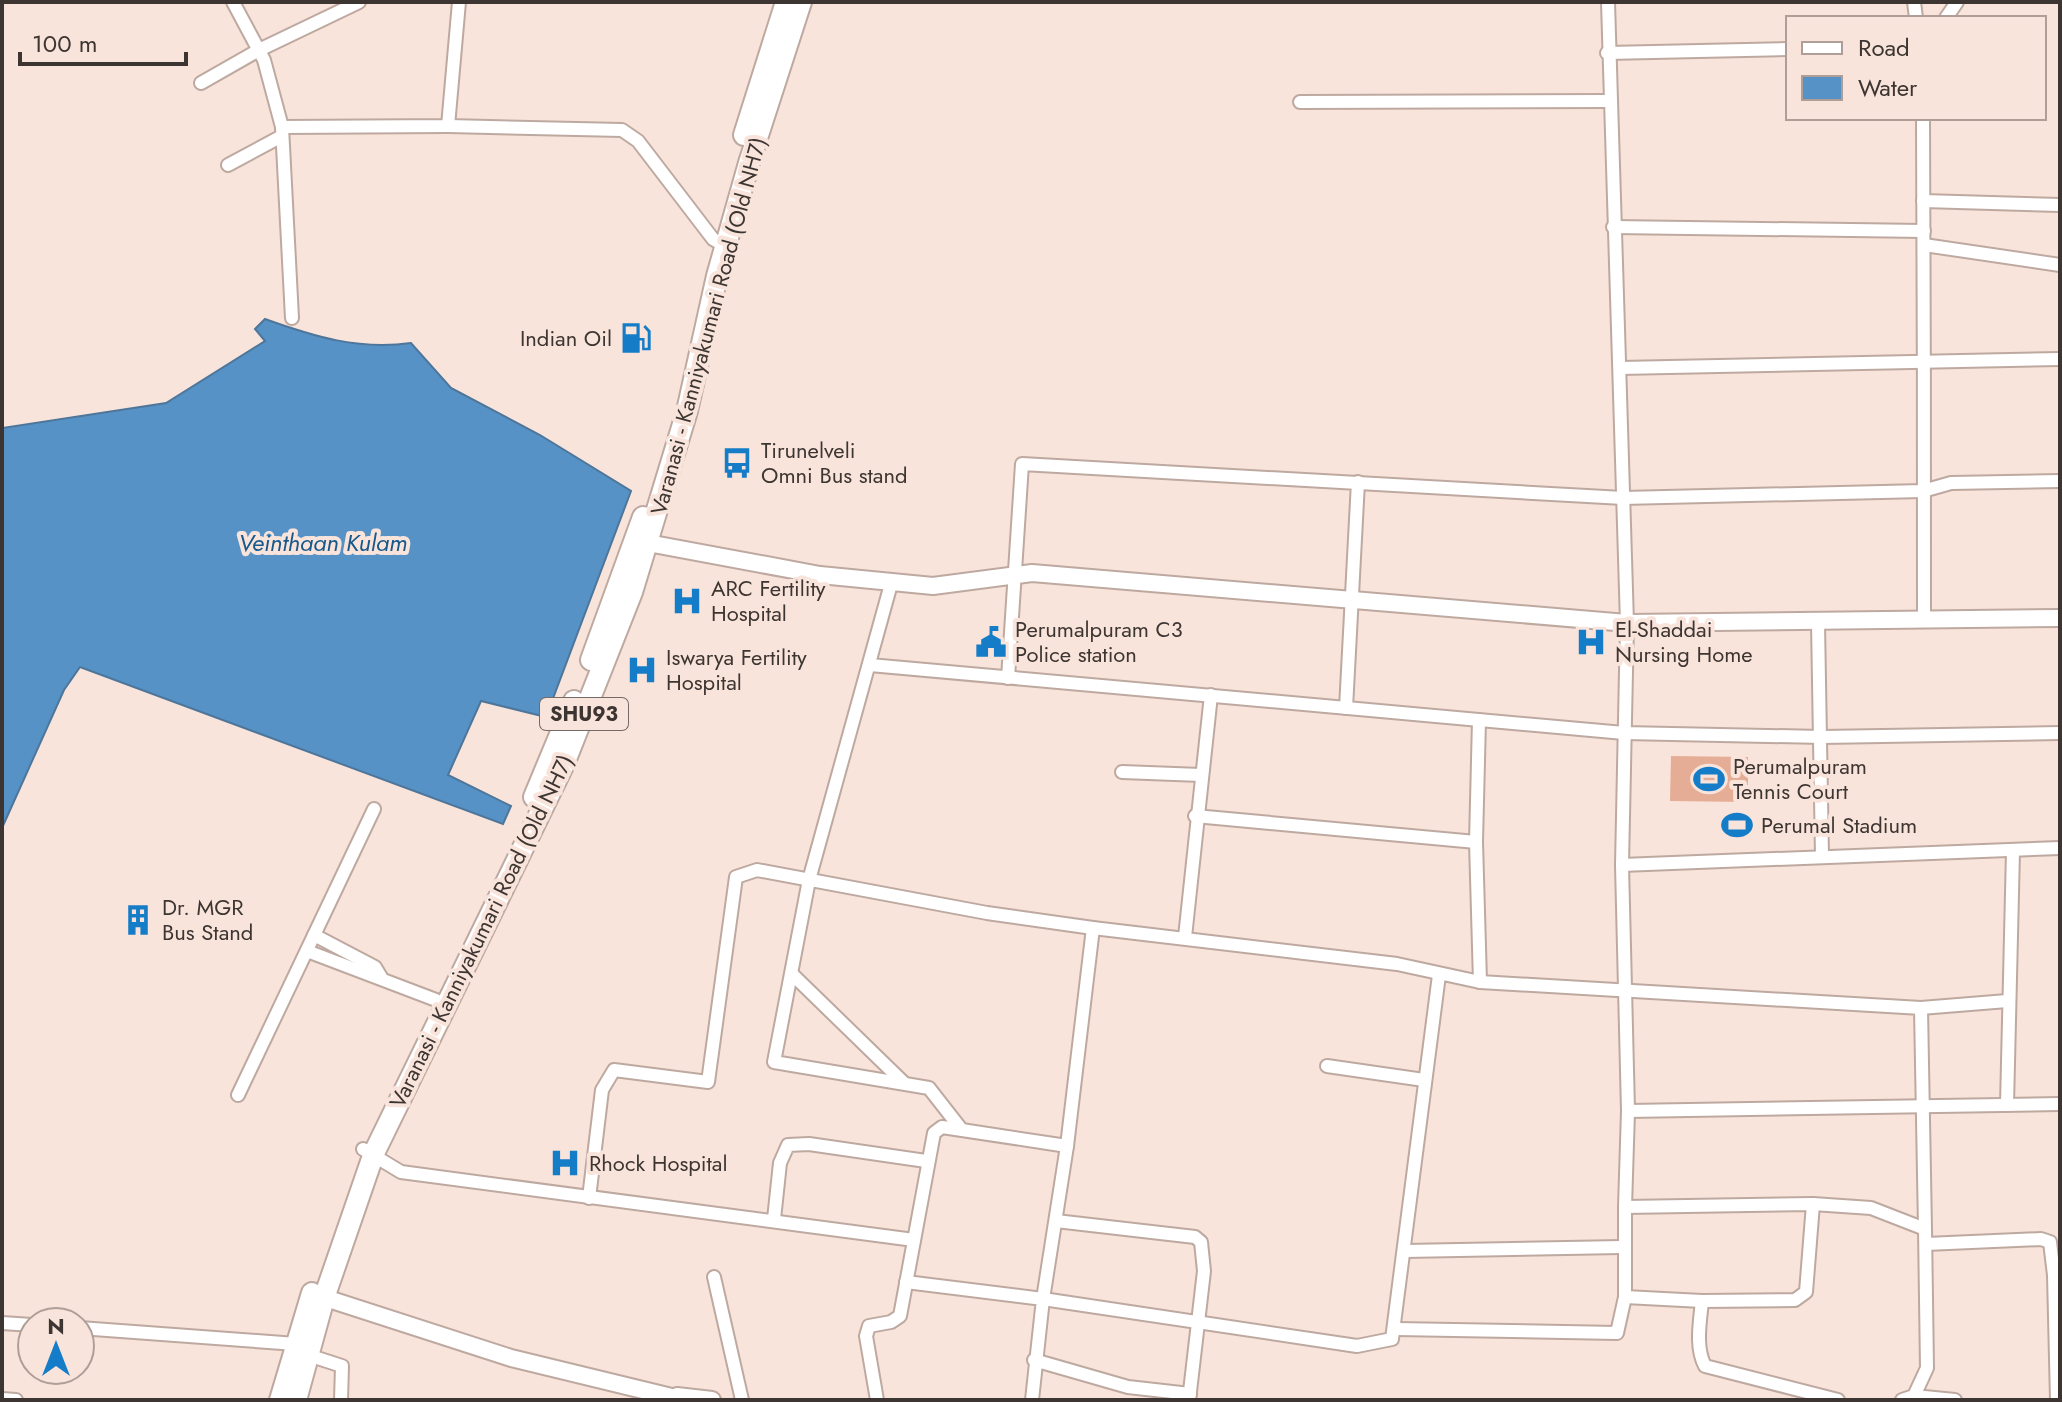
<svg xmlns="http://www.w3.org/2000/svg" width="2062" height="1402" viewBox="0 0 2062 1402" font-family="Jost,sans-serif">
  <rect width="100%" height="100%" fill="#f9e4db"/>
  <!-- green -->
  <polygon fill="#e5ad96" points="1671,756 1748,757 1748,802 1670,801"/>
  <!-- water -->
  <path fill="#5692c6" stroke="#4e769a" stroke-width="2" d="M265,319C315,337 358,350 411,343L451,388L540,435L631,491L546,717L481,701L448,775L511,806L503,824L80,667L64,690L2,828V428L166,403L265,341L255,329Z"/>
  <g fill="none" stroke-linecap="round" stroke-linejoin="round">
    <defs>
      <g id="minor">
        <polyline points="233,2 264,60 282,127 292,318"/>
        <polyline points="1608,2 1627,623 1622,865 1628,1111 2060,1104"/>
        <polyline points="1914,2 1916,18"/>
        <polyline points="1946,18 1957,2"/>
        <polyline points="1607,53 1788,49"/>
        <polyline points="201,83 259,50 359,2"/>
        <polyline points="1300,102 1609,101"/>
        <path d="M1923,118C1924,286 1924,453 1924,621"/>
        <polyline points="448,126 622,130 638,141 713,239 725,246"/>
        <polyline points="282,127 448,126 459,2"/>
        <polyline points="228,165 282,136"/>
        <polyline points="1923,201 2060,205"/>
        <polyline points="1613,227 1924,231"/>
        <polyline points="1924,245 2060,265"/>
        <polyline points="1620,368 2060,359"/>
        <polyline points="891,584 809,880 774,1062 929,1088 961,1129"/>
        <polyline points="1818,623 1822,856"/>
        <polyline points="870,665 1624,733 1822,737 2060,733"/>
        <polyline points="1008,678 1022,464 1623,498 1923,491 1951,483 2060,481"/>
        <polyline points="1346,708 1358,482"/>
        <polyline points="1479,720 1476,842 1480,982"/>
        <polyline points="1122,772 1201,775"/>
        <polyline points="1195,816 1476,842"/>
        <polyline points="1622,865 2060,848"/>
        <polyline points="314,935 375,967 381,977"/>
        <polyline points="1185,937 1211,695"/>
        <polyline points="307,951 436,1000"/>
        <polyline points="792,974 904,1083"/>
        <polyline points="1439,975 1392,1339 1357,1346 1043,1299 1067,1146 1093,928 1397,964 1480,982 1921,1008 1925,1229 1871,1208 1813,1204 1625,1207 1628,1111"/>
        <polyline points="1921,1008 2007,1001"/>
        <polyline points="1327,1066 1424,1080"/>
        <polyline points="238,1095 374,809"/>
        <polyline points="2007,1105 2013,851"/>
        <polyline points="363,1149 401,1172 914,1240"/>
        <polyline points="589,1198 602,1090 614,1070 708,1082 736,877 757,870 987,913 1093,928"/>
        <path d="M1813,1204L1806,1292L1795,1300L1702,1301C1700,1322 1695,1347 1705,1366L1838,1400"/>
        <polyline points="774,1219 780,1163 788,1145 809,1144 926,1161"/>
        <polyline points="1056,1221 1195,1237 1201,1242 1204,1271 1189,1400"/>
        <polyline points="1926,1244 2041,1239 2050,1242 2054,1275 2060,1274"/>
        <polyline points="1405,1251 1622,1247"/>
        <polyline points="2054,1275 2057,1400"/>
        <polyline points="714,1277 742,1400"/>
        <polyline points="906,1282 1043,1299 1032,1400"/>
        <polyline points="1625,1297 1702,1301"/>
        <polyline points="2,1323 32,1325"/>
        <polyline points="80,1328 296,1344"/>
        <polyline points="1396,1329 1617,1333 1625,1297 1625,1207"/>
        <polyline points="308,1355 342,1366 341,1400"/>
        <polyline points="1034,1360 1128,1387 1190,1394"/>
        <polyline points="1914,1396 1955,1400"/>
        <polyline points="2,1399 16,1400"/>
        <polyline points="877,1400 866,1336 869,1326 891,1322 900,1316 934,1133 942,1127 1067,1146"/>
        <polyline points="1902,1400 1914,1396 1927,1368 1925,1229"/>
      </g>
      <g id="tertiary">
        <polyline points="637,541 820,575 933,586 1032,573 1627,623 2060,618"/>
        <polyline points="313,1294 511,1358 684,1400"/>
        <polyline points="677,1396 712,1400"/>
      </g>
      <g id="primary">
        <polyline points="744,135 786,2"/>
        <polyline points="591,660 643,517"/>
        <polyline points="534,797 574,701"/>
        <polyline points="280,1400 312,1293"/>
        <polyline points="296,1400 324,1298 374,1153 564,764 632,592 687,411 717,276 749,163 801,2"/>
      </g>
    </defs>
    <!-- minor casing -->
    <use href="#minor" stroke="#bea9a1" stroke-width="16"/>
    <!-- tertiary casing -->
    <use href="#tertiary" stroke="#bea9a1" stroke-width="20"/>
    <!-- primary casing -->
    <use href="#primary" stroke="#bea9a1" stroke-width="24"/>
    <!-- minor -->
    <use href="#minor" stroke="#fff" stroke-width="12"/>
    <!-- tertiary -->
    <use href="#tertiary" stroke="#fff" stroke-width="16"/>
    <!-- primary -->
    <use href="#primary" stroke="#fff" stroke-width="20"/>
  </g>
  <!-- icons -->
  <defs>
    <symbol id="fuel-bare" viewBox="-9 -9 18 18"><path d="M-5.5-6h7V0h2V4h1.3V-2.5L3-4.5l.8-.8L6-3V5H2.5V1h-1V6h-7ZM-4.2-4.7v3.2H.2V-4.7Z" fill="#157dc8" stroke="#f9e4db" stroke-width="2.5" paint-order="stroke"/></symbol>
    <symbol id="bus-bare" viewBox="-9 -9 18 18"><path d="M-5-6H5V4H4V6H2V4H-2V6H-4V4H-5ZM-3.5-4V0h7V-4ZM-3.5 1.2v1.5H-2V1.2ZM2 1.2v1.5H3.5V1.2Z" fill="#157dc8" stroke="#f9e4db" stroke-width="2.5" paint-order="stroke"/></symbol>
    <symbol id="hospital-bare" viewBox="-9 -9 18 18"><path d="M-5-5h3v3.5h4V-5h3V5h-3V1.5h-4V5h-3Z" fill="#157dc8" stroke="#f9e4db" stroke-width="2.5" paint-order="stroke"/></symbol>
    <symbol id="civic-bare" viewBox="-9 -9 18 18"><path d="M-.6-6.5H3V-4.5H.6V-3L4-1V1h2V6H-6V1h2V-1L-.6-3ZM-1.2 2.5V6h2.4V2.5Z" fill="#157dc8" stroke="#f9e4db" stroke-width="2.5" paint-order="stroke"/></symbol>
    <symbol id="stadium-bare" viewBox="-9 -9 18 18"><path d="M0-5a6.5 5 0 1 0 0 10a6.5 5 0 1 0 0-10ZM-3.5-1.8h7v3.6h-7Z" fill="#157dc8" stroke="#f9e4db" stroke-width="2.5" paint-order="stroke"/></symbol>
    <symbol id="building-bare" viewBox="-9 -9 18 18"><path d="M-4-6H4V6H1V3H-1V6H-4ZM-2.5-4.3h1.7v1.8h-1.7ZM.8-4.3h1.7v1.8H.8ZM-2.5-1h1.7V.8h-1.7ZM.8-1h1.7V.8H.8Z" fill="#157dc8" stroke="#f9e4db" stroke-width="2.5" paint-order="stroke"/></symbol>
  </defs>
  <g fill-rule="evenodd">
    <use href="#fuel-bare" x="614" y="316" width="44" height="44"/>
    <use href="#bus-bare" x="715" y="441" width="44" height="44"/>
    <use href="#hospital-bare" x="665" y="579" width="44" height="44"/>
    <use href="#civic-bare" x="969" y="620" width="44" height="44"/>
    <use href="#hospital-bare" x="1569" y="620" width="44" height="44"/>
    <use href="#hospital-bare" x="620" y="648" width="44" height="44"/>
    <use href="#stadium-bare" x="1687" y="757" width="44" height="44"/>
    <use href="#stadium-bare" x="1715" y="803" width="44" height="44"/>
    <use href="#building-bare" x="116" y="898" width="44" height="44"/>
    <use href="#hospital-bare" x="543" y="1141" width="44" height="44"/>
  </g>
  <g text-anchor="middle" stroke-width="8" stroke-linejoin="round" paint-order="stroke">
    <!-- shield labels -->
    <rect fill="#f9e4db" stroke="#756a65" stroke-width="2" x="540" y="698" width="88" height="32" rx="6"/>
    <g font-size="20" font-weight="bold" fill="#3d3532">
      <text x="584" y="721">SHU93</text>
    </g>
    <!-- street labels -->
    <g font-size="22" fill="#3d3532" stroke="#f9e4db">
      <text transform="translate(708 326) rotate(-75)" y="8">Varanasi - Kanniyakumari Road (Old NH7)</text>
      <text transform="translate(481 931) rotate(-64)" y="8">Varanasi - Kanniyakumari Road (Old NH7)</text>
    </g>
    <!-- poi labels -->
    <g font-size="22" fill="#3d3532" stroke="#f9e4db" text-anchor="start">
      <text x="612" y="346" text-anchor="end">Indian Oil</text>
      <text x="761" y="458">Tirunelveli<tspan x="761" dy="25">Omni Bus stand</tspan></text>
      <text x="711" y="596">ARC Fertility<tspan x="711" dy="25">Hospital</tspan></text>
      <text x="1015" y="637">Perumalpuram C3<tspan x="1015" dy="25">Police station</tspan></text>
      <text x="1615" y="637">El-Shaddai<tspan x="1615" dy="25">Nursing Home</tspan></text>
      <text x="666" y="665">Iswarya Fertility<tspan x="666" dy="25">Hospital</tspan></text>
      <text x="1733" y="774">Perumalpuram<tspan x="1733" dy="25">Tennis Court</tspan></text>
      <text x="1761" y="833">Perumal Stadium</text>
      <text x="162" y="915">Dr. MGR<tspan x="162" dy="25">Bus Stand</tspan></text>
      <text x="589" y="1171">Rhock Hospital</text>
    </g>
    <!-- water labels -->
    <g font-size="24" font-style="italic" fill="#17598c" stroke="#f9e4db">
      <text x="323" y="551">Veinthaan Kulam</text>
    </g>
  </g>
  <!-- border -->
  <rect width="2062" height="1402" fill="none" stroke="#3d3532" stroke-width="8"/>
  <!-- legend -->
  <rect x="1786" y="16" width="260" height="104" fill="#f9e4db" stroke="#ae9e97" stroke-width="2"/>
  <rect x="1802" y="42" width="40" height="12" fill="#ffffff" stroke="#ae9e97" stroke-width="2"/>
  <text x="1858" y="56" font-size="24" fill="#3d3532">Road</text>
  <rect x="1802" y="76" width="40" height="24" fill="#5692c6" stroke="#ae9e97" stroke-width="2"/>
  <text x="1858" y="96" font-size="24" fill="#3d3532">Water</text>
  <!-- north arrow -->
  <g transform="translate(56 1346)"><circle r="38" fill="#f9e4db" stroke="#ae9e97" stroke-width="2"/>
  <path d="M0-6L14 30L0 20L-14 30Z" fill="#157dc8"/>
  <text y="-12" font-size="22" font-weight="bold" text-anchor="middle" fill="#3d3532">N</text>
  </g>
  <!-- scale -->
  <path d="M20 52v12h166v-12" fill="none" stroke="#3d3532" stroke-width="4"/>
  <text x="32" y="52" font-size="24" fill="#3d3532" stroke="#f9e4db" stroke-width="6" paint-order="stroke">100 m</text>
</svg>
